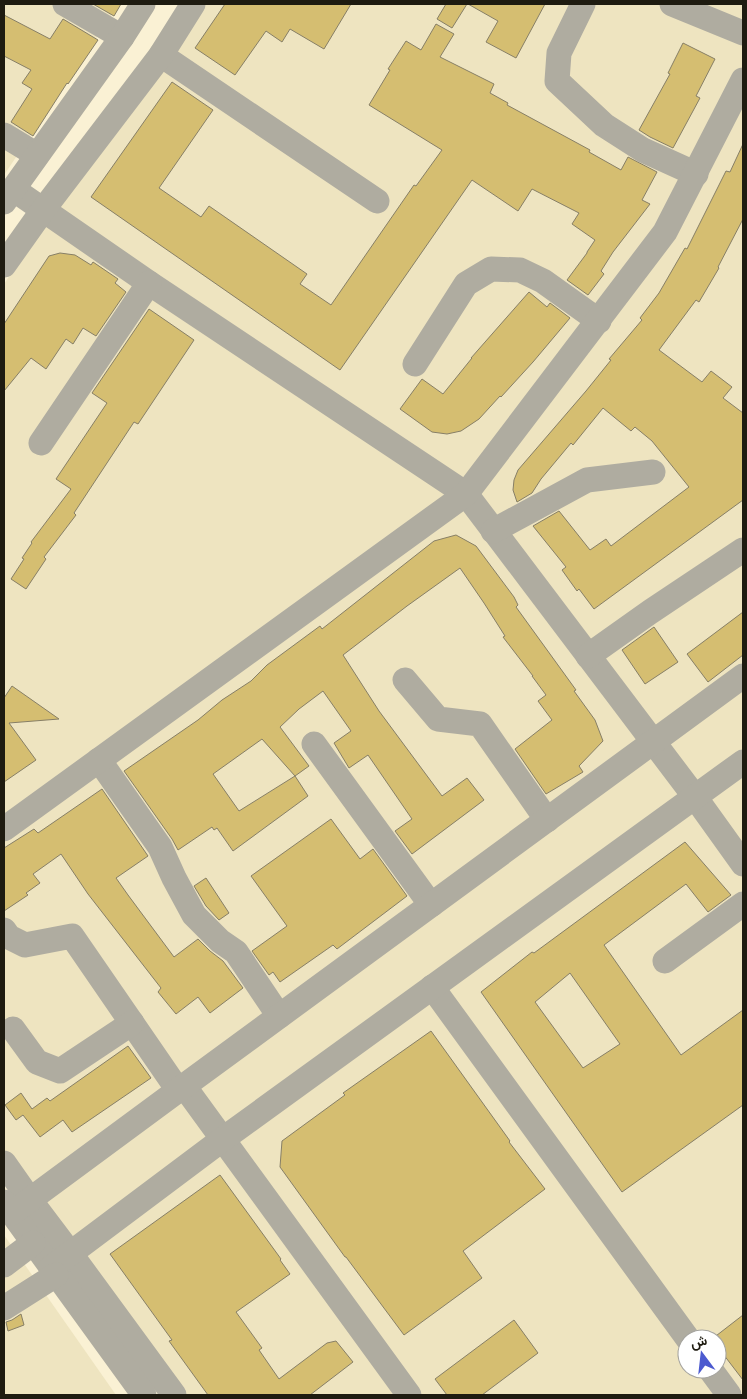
<svg xmlns="http://www.w3.org/2000/svg" width="747" height="1399" viewBox="0 0 747 1399" font-family="'Golos Text',Vazirmatn,sans-serif">
  <rect width="100%" height="100%" fill="#faf1d4"/>
  <!-- built -->
  <g fill="#eee4c0" fill-rule="evenodd">
    <polygon points="4,4 119,4 4,175"/>
    <path d="M194,4H743V1395H182L4,1149V284ZM687,1339H717V1369H687Z"/>
    <polygon points="4,1235 116,1395 4,1395"/>
  </g>
  <!-- building -->
  <g fill="#d5be71" stroke="#877f66" fill-rule="evenodd">
    <polygon points="93,4 121,4 114,16"/>
    <polygon points="225,4 351,4 324,49 290,29 282,42 266,31 235,75 195,48"/>
    <polygon points="446,4 467,4 452,28 437,19"/>
    <polygon points="468,4 545,4 516,58 486,42 498,21"/>
    <polygon points="4,15 50,39 63,19 98,40 68,84 67,83 33,136 11,122 32,89 22,83 31,70 4,56"/>
    <polygon points="436,24 454,34 440,57 494,84 490,93 508,103 507,105 590,150 589,152 621,170 628,157 657,172 642,200 650,204 613,252 601,271 604,274 588,295 567,280 587,253 587,252 595,240 572,224 579,213 532,189 518,211 472,180 340,370 91,197 172,82 213,110 159,188 201,217 209,206 307,274 300,284 331,305 414,185 416,186 442,150 369,105 390,70 388,69 406,41 421,50"/>
    <polygon points="683,43 715,59 696,96 700,98 673,148 650,137 639,130 670,74 668,73"/>
    <polygon points="743,144 743,219 718,267 719,268 699,302 696,300 659,350 702,382 711,371 732,387 723,398 743,413 743,500 594,609 579,589 577,591 562,570 566,567 533,526 559,511 590,550 606,539 611,546 689,487 652,441 635,427 631,431 603,408 573,445 571,443 541,479 532,493 517,502 513,490 514,480 518,470 586,391 611,360 609,359 642,320 640,318 659,293 685,248 687,249 726,171 730,172"/>
    <polygon points="60,253 75,255 91,265 93,262 118,279 115,283 126,292 96,336 83,328 73,344 66,339 46,369 31,358 4,391 4,324 49,256"/>
    <polygon points="529,292 547,307 550,303 570,318 533,362 501,397 500,396 479,419 461,431 447,434 432,432 400,409 422,379 443,394 472,358 471,358"/>
    <polygon points="149,309 194,340 138,424 134,422 74,513 76,515 44,557 46,559 26,589 11,579 24,559 22,558 32,543 31,542 71,489 56,479 107,403 92,393"/>
    <path d="M456,535L476,546L514,597L518,605L516,607L576,690L574,691L595,720L603,741L579,766L583,772L546,794L515,749L552,720L538,701L546,695L532,676H533L503,637L505,636L484,603L460,568L407,606L343,655L379,711L442,796L467,778L484,800L412,854L395,831L412,819L368,755L349,768L334,743L351,731L323,691L299,709L280,727L309,766L295,776L308,796L233,851L217,828L214,830L212,827L178,850L172,839L124,771L198,720L222,700L251,681L267,665L320,626L322,629L434,541ZM262,739L295,776L239,811L213,774Z"/>
    <polygon points="743,612 743,655 708,682 687,654"/>
    <polygon points="654,627 678,662 645,684 622,650"/>
    <polygon points="12,686 59,719 9,723 36,760 4,782 4,698"/>
    <polygon points="102,789 148,856 116,878 128,895 174,957 198,939 210,951 223,961 243,988 210,1013 198,997 176,1014 158,992 161,988 88,894 61,854 33,874 40,883 26,893 28,895 4,911 4,848 34,829 38,833"/>
    <polygon points="331,819 360,859 373,849 407,896 337,949 333,945 280,982 273,972 269,975 252,951 287,926 251,876"/>
    <path d="M685,842L731,895L708,912L686,884L604,945L681,1055L743,1010V1105L622,1192L481,992L532,952L534,953ZM570,973L620,1044L583,1068L535,1002Z"/>
    <polygon points="206,878 229,913 219,920 206,906 194,886"/>
    <polygon points="431,1031 510,1141 509,1142 545,1189 463,1251 482,1278 404,1335 346,1257 345,1257 280,1167 282,1141 345,1095 343,1093"/>
    <polygon points="128,1046 151,1078 72,1132 63,1120 40,1137 23,1115 16,1120 5,1105 21,1093 32,1109 47,1098 50,1101"/>
    <polygon points="220,1175 281,1259 280,1260 290,1274 236,1312 262,1348 259,1350 279,1379 327,1343 336,1341 353,1362 310,1395 208,1395 169,1341 172,1340 110,1254"/>
    <polygon points="21,1314 24,1325 8,1331 6,1322 12,1320"/>
    <polygon points="743,1315 743,1380 717,1346 717,1339 712,1339"/>
    <polygon points="514,1320 538,1353 482,1395 447,1395 435,1379"/>
  </g>
  <g fill="none" stroke-linecap="round" stroke-linejoin="round">
    <!-- minor -->
    <g stroke="#afaca0" stroke-width="25">
      <polyline points="65,4 122,37"/>
      <polyline points="583,4 559,53 557,81 604,125 643,150 696,174"/>
      <polyline points="672,4 743,33"/>
      <polyline points="161,55 377,201"/>
      <polyline points="4,135 37,155"/>
      <polyline points="13,189 149,283 466,494 695,797 743,864"/>
      <polyline points="4,202 122,37 143,4"/>
      <polyline points="4,265 43,210 161,55 193,4"/>
      <polyline points="415,364 466,284 491,269 520,270 543,281 599,321"/>
      <polyline points="41,443 149,283"/>
      <polyline points="493,531 587,480 653,472"/>
      <polyline points="588,656 650,612 743,550"/>
      <polyline points="405,680 438,719 480,724 547,820"/>
      <polyline points="314,744 431,905"/>
      <polyline points="99,760 160,847 174,878 194,915 220,941 236,952 279,1016"/>
      <polyline points="4,829 466,494 665,232 743,80"/>
      <polyline points="4,930 9,937 25,945 72,936 178,1090"/>
      <polyline points="665,961 743,904"/>
      <polyline points="432,987 688,1339"/>
      <polyline points="13,1029 37,1062 60,1071 132,1023"/>
      <polyline points="184,1086 409,1395"/>
      <polyline points="4,1163 30,1200 70,1253 174,1395"/>
      <polyline points="4,1202 144,1395"/>
      <polyline points="12,1213 184,1086 743,676"/>
      <polyline points="4,1265 33,1243"/>
      <polyline points="51,1268 223,1139 743,762"/>
      <polyline points="4,1308 56,1275"/>
      <polyline points="710,1369 729,1395"/>
    </g>
  </g>
  <!-- border -->
  <rect width="747" height="1399" fill="none" stroke="#1e1b10" stroke-width="10"/>
  <!-- north arrow -->
  <g transform="translate(702 1354) rotate(345)"><circle r="24" fill="#ffffff" stroke="#a5a49f"/>
  <path d="M0-4L9 19L0 12L-9 19Z" fill="#4c5acf"/>
  <text y="-8" font-size="14" font-weight="bold" text-anchor="middle" fill="#1e1b10">ش</text>
  </g>
</svg>
